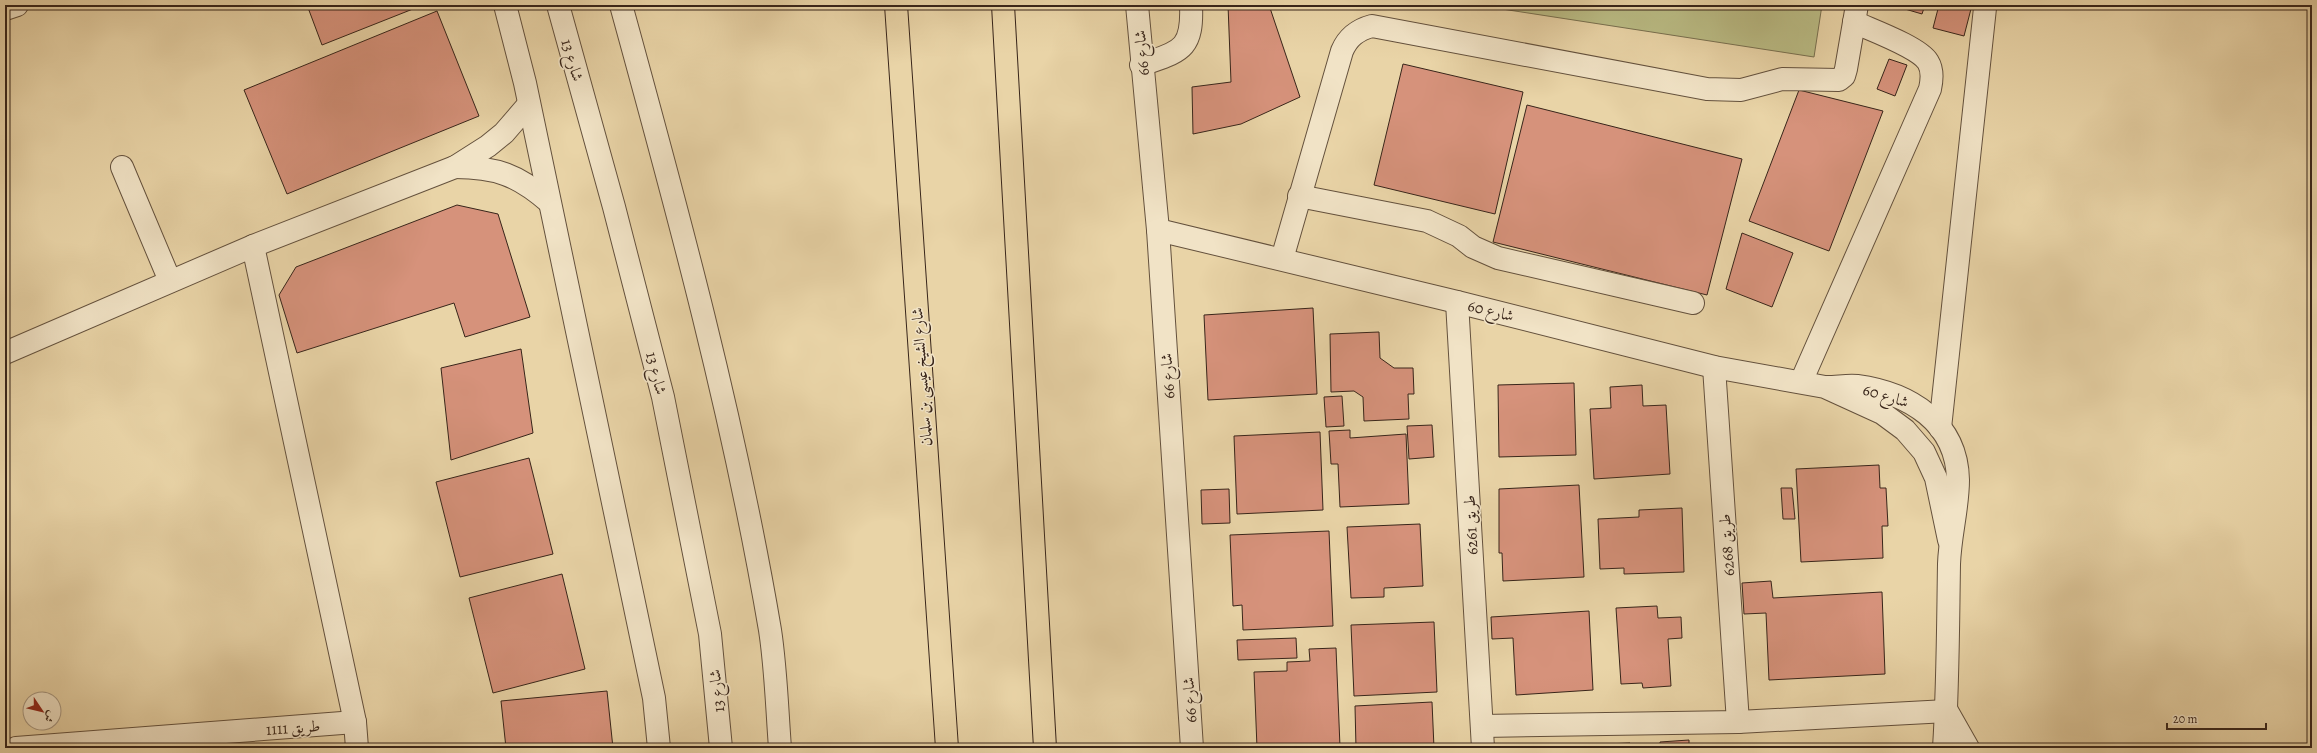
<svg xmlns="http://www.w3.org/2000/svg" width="2317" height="753" viewBox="0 0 2317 753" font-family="Alegreya,Amiri,serif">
  <rect width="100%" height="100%" fill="#e9d4a7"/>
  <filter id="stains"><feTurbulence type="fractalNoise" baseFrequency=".005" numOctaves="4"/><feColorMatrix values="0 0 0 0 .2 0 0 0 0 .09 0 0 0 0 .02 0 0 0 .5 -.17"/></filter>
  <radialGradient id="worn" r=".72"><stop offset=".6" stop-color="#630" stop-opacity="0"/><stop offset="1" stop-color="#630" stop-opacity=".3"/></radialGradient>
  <!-- green -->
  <polygon fill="#babc85" stroke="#797050" points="1476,5 1822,5 1814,57"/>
  <!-- building -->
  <g fill="#d6927b" stroke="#38251a">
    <polygon points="307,5 423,5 322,45"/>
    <polygon points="1228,5 1269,5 1300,97 1241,124 1193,134 1192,87 1231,82"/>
    <polygon points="1906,5 1925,5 1922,14 1905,9"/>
    <polygon points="1939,5 1972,5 1964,36 1933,28"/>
    <polygon points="437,11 479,116 287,194 244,90"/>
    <polygon points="1889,59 1907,65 1895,96 1877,89"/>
    <polygon points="1403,64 1523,92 1495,214 1374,185"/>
    <polygon points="1799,90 1883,111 1829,251 1749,221"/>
    <polygon points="1527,105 1742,159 1707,295 1493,242"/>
    <polygon points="457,205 498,214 530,317 465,337 454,303 297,353 279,295 296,267"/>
    <polygon points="1742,233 1793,253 1772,307 1726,289"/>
    <polygon points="1313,308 1317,394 1208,400 1204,315"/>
    <polygon points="1379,332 1380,358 1394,368 1413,368 1414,394 1408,394 1409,419 1364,421 1363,397 1354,391 1331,392 1330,334"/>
    <polygon points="521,349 533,433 451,460 441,368"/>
    <polygon points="1574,383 1576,455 1499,457 1498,385"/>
    <polygon points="1642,385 1643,406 1666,405 1670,474 1594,479 1590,409 1611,408 1610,387"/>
    <polygon points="1342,396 1344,426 1326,427 1324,397"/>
    <polygon points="1432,425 1434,457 1409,459 1407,426"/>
    <polygon points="1350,430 1350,438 1406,434 1409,504 1340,507 1338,464 1331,464 1329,431"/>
    <polygon points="1320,432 1323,510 1237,514 1234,436"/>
    <polygon points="529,458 553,554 460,577 436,482"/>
    <polygon points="1879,465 1880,488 1886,488 1888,526 1882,526 1883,558 1801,562 1796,469"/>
    <polygon points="1579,485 1584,577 1503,581 1502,553 1499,553 1499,489"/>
    <polygon points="1781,488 1792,488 1795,519 1783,519"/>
    <polygon points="1229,489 1230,523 1202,524 1201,490"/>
    <polygon points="1682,508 1684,572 1624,574 1624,568 1600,569 1598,519 1639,517 1639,510"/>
    <polygon points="1420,524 1423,586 1384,588 1384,597 1351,598 1347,527"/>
    <polygon points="1329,531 1333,626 1243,630 1242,605 1233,606 1230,535"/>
    <polygon points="562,574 585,669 493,693 469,598"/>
    <polygon points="1771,581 1773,598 1882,592 1885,674 1769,680 1766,613 1744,614 1742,583"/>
    <polygon points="1657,606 1658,618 1681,617 1682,638 1668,639 1671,686 1643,688 1642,683 1621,684 1616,608"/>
    <polygon points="1589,611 1593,690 1516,695 1513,638 1492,639 1491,617"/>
    <polygon points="1434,622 1437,692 1354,696 1351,625"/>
    <polygon points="1296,638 1297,658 1238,660 1237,640"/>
    <polygon points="1336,648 1340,747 1257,748 1254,672 1287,671 1287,662 1310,661 1309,649"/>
    <polygon points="607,691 613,748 506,748 501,701"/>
    <polygon points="1432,702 1434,748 1356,748 1355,706"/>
    <polygon points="1689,740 1689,748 1660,748 1660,742"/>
    <polygon points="1630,743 1630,748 1606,748 1606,744"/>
    <polygon points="1600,744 1600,748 1569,748 1569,746"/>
  </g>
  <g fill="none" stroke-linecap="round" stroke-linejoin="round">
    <defs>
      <g id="minor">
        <polyline points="505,5 525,83 654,698 659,748"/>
        <polyline points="558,5 614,207 663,397 710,634 721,748"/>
        <path d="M621,5C678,212 734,418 770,630C776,669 777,709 780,748"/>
        <polyline points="1137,5 1158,230 1192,748"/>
        <polyline points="5,9 17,5"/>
        <path d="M1141,65C1180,51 1193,51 1191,5"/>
        <polyline points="122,167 170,281"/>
        <path d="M455,167C496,167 518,175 549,202"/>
        <polyline points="1299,196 1427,221 1459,236 1473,247 1498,258 1693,303"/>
        <polyline points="1158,230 1457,302 1714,367 1825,387 1882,413 1905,430 1924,452 1936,478 1949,540"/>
        <polyline points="253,246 355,722 357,748"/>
        <path d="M1282,259L1342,51C1348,37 1357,30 1372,26L1707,89L1741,90L1782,79L1839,80L1844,76L1846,69L1857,5"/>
        <polyline points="1457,302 1483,748"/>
        <polyline points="5,353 253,246 455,167 488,146 504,133 529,104"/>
        <polyline points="1714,367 1738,722"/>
        <path d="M1801,382L1930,89C1932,80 1933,70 1928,62C1919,47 1871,30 1854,22"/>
        <path d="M1827,387C1837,387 1848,385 1857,386C1909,393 1957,422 1958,480C1958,508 1950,535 1949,564C1948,625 1948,687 1944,748"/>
        <polyline points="1940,428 1985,8"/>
        <polyline points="1482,726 1738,722 1947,711 1968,748"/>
        <polyline points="16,748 355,722"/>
      </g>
      <g id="highway">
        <polyline points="896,5 947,748"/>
        <polyline points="1003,5 1045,748"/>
      </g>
    </defs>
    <!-- minor casing -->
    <use href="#minor" stroke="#64513d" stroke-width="24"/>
    <!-- highway casing -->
    <use href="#highway" stroke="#38251a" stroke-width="24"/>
    <!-- minor -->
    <use href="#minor" stroke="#f1e3c6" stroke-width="22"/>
    <!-- highway -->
    <use href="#highway" stroke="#e9d4a7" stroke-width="22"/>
  </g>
  <g text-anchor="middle" stroke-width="3" stroke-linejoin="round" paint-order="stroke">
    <!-- street labels -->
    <g font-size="16" fill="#38251a" stroke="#f1e3c6">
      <text transform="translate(1141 53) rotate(-95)" y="6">شارع 66</text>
      <text transform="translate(573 60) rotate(74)" y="6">شارع 13</text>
      <text transform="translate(1491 310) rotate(14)" y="6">شارع 60</text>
      <text transform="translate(657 373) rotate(76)" y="6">شارع 13</text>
      <text transform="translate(1167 376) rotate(-94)" y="6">شارع 66</text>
      <text transform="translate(921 377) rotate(-94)" y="6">شارع الشيخ عيسى بن سلمان</text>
      <text transform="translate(1886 395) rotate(17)" y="6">شارع 60</text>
      <text transform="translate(1470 525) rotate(-93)" y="6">طريق 6261</text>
      <text transform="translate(1726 545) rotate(-94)" y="6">طريق 6268</text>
      <text transform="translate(716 691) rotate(-96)" y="6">شارع 13</text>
      <text transform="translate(1189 700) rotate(-94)" y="6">شارع 66</text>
      <text transform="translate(293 727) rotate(-4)" y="6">طريق 1111</text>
    </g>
  </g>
  <!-- margin -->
  <rect width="2317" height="753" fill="none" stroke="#e9d4a7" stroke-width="20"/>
  <rect x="6" y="6" width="2305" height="741" fill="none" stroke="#38251a" stroke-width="2"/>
  <rect x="10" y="10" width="2297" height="733" fill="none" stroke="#38251a"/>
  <!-- north arrow -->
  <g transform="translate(42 711) rotate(125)"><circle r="19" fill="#f1e3c6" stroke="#a79781"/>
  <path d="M0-3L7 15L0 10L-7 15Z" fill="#8f2418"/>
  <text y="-6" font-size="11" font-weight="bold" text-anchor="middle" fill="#38251a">ش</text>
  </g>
  <!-- scale -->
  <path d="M2167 723v6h99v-6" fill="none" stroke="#38251a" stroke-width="2"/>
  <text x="2173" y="723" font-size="12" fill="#38251a" stroke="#f1e3c6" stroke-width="3" paint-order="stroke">20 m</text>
  <rect width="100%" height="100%" filter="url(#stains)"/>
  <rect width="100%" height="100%" fill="url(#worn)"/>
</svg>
